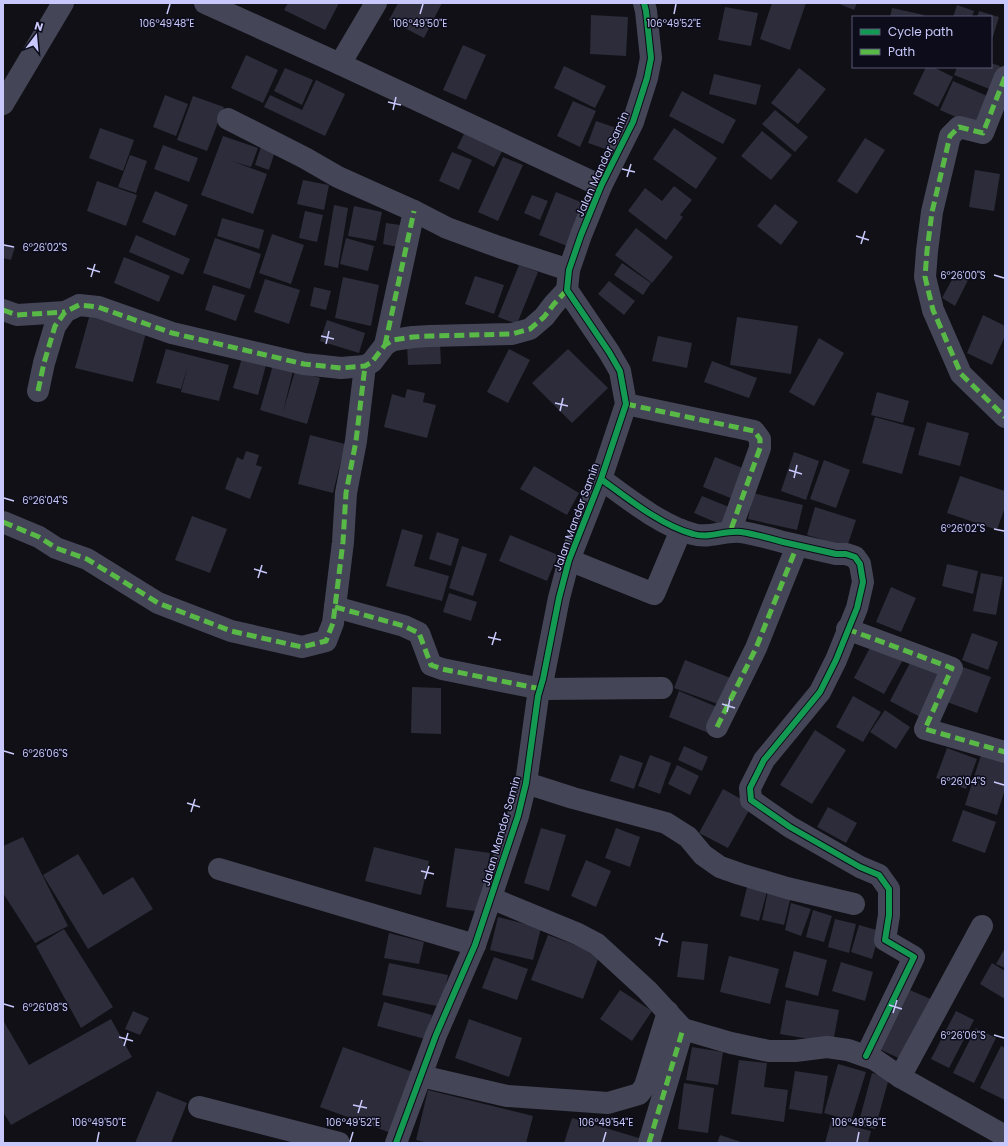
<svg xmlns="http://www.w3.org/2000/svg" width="1008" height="1146" viewBox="0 0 1008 1146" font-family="Poppins,sans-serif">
  <rect width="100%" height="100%" fill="#101016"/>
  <!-- building -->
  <g fill="#2c2c3a">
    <polygon points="288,3 339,3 325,30 284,10"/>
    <polygon points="398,3 442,3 424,38 389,20"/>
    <polygon points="772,3 806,3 790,50 760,39"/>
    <polygon points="837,3 857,3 854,10"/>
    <polygon points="957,5 974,11 972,17 953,17"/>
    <polygon points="725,7 758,13 751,46 718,40"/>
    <polygon points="892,8 924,15 923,17 890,17"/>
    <polygon points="979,11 999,17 991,43 991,17 977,17"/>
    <polygon points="591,15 628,17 626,56 590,54"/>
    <polygon points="463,45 486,55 466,100 443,90"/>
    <polygon points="246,55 278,70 263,103 231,88"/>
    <polygon points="991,63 1000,66 992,90 954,75 957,67 991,67"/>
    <polygon points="564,66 606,86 595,108 554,88"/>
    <polygon points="926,67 933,67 953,77 938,107 913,94"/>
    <polygon points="285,68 313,80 302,105 274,91"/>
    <polygon points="799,68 826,89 798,124 771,103"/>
    <polygon points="714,74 761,85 756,105 709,94"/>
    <polygon points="316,80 345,94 325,136 264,107 270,95 302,110"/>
    <polygon points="953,81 994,99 981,128 940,110"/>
    <polygon points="682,91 736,120 723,144 669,116"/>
    <polygon points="165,95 188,104 176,136 153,127"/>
    <polygon points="193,96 224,107 207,151 177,140"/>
    <polygon points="573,101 596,111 580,147 557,136"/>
    <polygon points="775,110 808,137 795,152 762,124"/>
    <polygon points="596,121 625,131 617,153 588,143"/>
    <polygon points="100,128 134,140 123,171 89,158"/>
    <polygon points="674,128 717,158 696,189 653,159"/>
    <polygon points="762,131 792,155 771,180 741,156"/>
    <polygon points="465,132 502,151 494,167 457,148"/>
    <polygon points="223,136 258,148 251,167 232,161 267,174 253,214 201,195"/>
    <polygon points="865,138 885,150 857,194 837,181"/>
    <polygon points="262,144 276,148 269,170 255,165"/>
    <polygon points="163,145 198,158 189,182 154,169"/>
    <polygon points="452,152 472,160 459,190 439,181"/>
    <polygon points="130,155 147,161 136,193 118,187"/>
    <polygon points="503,157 523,165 498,221 478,212"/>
    <polygon points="975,170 1000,174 994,211 969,207"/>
    <polygon points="303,180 329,185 324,210 297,204"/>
    <polygon points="97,181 137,195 126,226 87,211"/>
    <polygon points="674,186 692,200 680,215 683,217 666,240 628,211 645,188 662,201"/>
    <polygon points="155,191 188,205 175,236 142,222"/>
    <polygon points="556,192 583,203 567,246 539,235"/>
    <polygon points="532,195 548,201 540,220 524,213"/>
    <polygon points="775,204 798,222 781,245 757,226"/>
    <polygon points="334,205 348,208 338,268 324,265"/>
    <polygon points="354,206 382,212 376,241 348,236"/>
    <polygon points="305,211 323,215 317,242 299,238"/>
    <polygon points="222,218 264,230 259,249 217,236"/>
    <polygon points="386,223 401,225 398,247 383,244"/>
    <polygon points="636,228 673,257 652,283 615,255"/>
    <polygon points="272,234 304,245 291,284 259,273"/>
    <polygon points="136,235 190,259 183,275 129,252"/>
    <polygon points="215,238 261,254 250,289 203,273"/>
    <polygon points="346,238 374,246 368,271 340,264"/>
    <polygon points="3,244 15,247 11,260 3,258"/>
    <polygon points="124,257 170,276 159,302 114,283"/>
    <polygon points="622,263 651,283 643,295 614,275"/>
    <polygon points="519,265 538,272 517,324 498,317"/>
    <polygon points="956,272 969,278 955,306 942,298"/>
    <polygon points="475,276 504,285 494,314 465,304"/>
    <polygon points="343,277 379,285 371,326 335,318"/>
    <polygon points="265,279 300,290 289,324 254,312"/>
    <polygon points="609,281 635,301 624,315 598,294"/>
    <polygon points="213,285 245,295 236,321 205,310"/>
    <polygon points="314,287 331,291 326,310 310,306"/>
    <polygon points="90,314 147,329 133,382 75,368"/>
    <polygon points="983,315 1005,326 1005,336 992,365 967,353"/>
    <polygon points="737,317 798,326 791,374 730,365"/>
    <polygon points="327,320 365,333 359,353 320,341"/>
    <polygon points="658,336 692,343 687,368 652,361"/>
    <polygon points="819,338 844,353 814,406 789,392"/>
    <polygon points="440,343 441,364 408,365 407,344"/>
    <polygon points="166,349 229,365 219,401 181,392 188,365 181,389 156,383"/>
    <polygon points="509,349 530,360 508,403 487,392"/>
    <polygon points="568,349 608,388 572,423 532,383"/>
    <polygon points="242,358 266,365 258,395 233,388"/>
    <polygon points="712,361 757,378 749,398 704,382"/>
    <polygon points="273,365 293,371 283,412 295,371 320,378 307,424 260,410"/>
    <polygon points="407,389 425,393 423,402 436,405 427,438 384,427 392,394 405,398"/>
    <polygon points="877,392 909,401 903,423 871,415"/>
    <polygon points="875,417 915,428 902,474 862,463"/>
    <polygon points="927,422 969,433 960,466 918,455"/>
    <polygon points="310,435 345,444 333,493 298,484"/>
    <polygon points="246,451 259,455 256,465 262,467 250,499 225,489 237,457 243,460"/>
    <polygon points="794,452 819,461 806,500 781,491"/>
    <polygon points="715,457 745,469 733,499 703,487"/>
    <polygon points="824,460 850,470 836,508 810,499"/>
    <polygon points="534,466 579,493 567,515 520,489"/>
    <polygon points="960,476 1005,491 1005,507 997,530 947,513"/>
    <polygon points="753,493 803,505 797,530 748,519"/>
    <polygon points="702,496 729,507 722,525 694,513"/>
    <polygon points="815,507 856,520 847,547 807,535"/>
    <polygon points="192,516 227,529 210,573 175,560"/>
    <polygon points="402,529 423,535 414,566 449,576 442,601 386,586"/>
    <polygon points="437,532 459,539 451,566 429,559"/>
    <polygon points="510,535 558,555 547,581 499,561"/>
    <polygon points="462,546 487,554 473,596 449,588"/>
    <polygon points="947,564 978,571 973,594 942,586"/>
    <polygon points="981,573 1003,577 996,615 973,611"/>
    <polygon points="891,587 916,598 901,632 876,622"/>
    <polygon points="449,593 477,602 471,621 443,612"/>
    <polygon points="972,633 998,642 988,670 962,660"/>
    <polygon points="873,642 904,658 884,694 854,678"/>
    <polygon points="912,659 945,676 922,718 890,701"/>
    <polygon points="685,660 733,679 723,706 674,688"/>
    <polygon points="960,666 991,677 977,713 947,702"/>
    <polygon points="412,687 441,688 441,734 411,733"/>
    <polygon points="679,691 722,709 711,734 669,717"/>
    <polygon points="853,696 881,712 863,742 836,727"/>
    <polygon points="885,710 910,727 896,749 870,732"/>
    <polygon points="815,730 846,750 812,804 780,785"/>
    <polygon points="684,746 708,757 702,771 678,760"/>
    <polygon points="947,748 977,759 966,789 936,778"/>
    <polygon points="982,752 1005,759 1005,789 997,815 965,805"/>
    <polygon points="620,755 643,763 634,789 610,781"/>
    <polygon points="650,755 671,763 660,794 638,786"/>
    <polygon points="677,765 699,776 690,795 668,784"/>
    <polygon points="723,789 752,805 728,848 699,833"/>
    <polygon points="828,807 857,823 846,843 817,827"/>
    <polygon points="963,810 996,822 985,853 952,841"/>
    <polygon points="541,828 566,835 549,891 524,883"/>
    <polygon points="616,828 640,837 630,867 605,858"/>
    <polygon points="23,837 68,926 35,943 3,893 3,846"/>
    <polygon points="374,847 429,861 421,895 365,881"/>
    <polygon points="455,848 490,853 481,912 446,907"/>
    <polygon points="78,854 103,895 133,877 153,909 88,949 43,875"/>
    <polygon points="586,860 611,871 596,907 571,896"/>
    <polygon points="748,883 768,888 759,921 740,916"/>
    <polygon points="768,891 791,896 784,925 762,920"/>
    <polygon points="791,903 811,909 801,936 785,930"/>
    <polygon points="813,910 832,916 824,942 806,937"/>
    <polygon points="498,917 541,928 533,960 490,950"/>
    <polygon points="835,919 856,924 849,953 828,947"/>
    <polygon points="859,925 880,931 872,959 851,952"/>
    <polygon points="64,929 113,1007 81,1028 36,946"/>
    <polygon points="389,933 424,942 419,964 384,958"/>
    <polygon points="548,935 600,954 583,999 531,980"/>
    <polygon points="682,941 708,944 704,980 677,977"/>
    <polygon points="1005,948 1005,968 996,964"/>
    <polygon points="794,951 827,960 818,996 785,987"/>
    <polygon points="729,956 779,969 770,1004 720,992"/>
    <polygon points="494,957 528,969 517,1000 482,988"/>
    <polygon points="841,962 873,972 865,1001 832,991"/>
    <polygon points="389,963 448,975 442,1007 382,995"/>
    <polygon points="992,963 1005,971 1005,999 980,984"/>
    <polygon points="905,988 933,1000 905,1061 877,1048"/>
    <polygon points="620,990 652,1011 632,1041 600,1019"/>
    <polygon points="786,1000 839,1010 833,1043 780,1034"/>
    <polygon points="384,1002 432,1015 425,1039 377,1026"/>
    <polygon points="133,1011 149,1018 140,1035 125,1029"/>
    <polygon points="956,1011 974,1020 949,1068 931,1059"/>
    <polygon points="111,1019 132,1057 11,1125 3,1112 3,1020 29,1065"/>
    <polygon points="469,1019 522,1038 509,1077 455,1058"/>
    <polygon points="976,1028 996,1038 974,1083 953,1073"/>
    <polygon points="1001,1046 1005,1048 1005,1100 980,1088"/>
    <polygon points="343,1047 413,1072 391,1133 320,1107"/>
    <polygon points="692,1047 723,1052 718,1085 686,1080"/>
    <polygon points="739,1060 767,1063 764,1087 788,1090 784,1122 731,1114"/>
    <polygon points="838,1064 866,1072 851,1121 824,1113"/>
    <polygon points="795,1071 828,1076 822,1114 789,1109"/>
    <polygon points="872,1073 889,1078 875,1129 858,1125"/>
    <polygon points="684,1083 714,1088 708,1133 678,1129"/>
    <polygon points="428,1090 533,1116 526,1143 428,1143 416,1140"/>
    <polygon points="157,1091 187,1103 171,1143 135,1143"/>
    <polygon points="572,1118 639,1138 638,1143 564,1143"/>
    <polygon points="831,1121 871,1131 868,1143 825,1143"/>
    <polygon points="720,1135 744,1143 717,1143"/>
  </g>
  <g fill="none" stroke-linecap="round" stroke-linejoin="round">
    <!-- minor -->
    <g stroke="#444657" stroke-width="22">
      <polyline points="205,3 340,64 601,186"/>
      <polyline points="340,64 376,3"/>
      <polyline points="1005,77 983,133 959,127 950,136 932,212 927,251 925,277 933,310 961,374 1005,417"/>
      <polyline points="3,104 63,3"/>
      <polyline points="228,119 305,158 338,177 414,211 447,228 499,247 569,270"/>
      <polyline points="3,310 17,315 65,312"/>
      <polyline points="385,345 414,211"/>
      <polyline points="38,391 44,363 55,326 65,312 79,305 98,307 172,333 304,364 341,368 365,366 372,362 385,345 393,340 413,337 430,336 512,334 530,329 544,317 554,304 567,290"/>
      <polyline points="626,404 754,431 760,439 760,448 730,532"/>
      <path d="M601,479C627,498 662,526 693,534C709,539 724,530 741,532C755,534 769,538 783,542C800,546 818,550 836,554H846L855,557L860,564L863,582L857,608L836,660L820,692L764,760L750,788L751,800L790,827L860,867L879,875L889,889V915L885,940L914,957L866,1056"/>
      <polyline points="3,522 39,537 56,548 87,559 158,603 231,631 302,647 326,641 333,623 343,542 346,493 356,441 365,366"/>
      <polyline points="569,560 654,594 681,530"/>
      <polyline points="335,607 404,626 419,633 431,665 442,669 541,689 662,688"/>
      <polyline points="847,629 952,668 925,729 1005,752"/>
      <polyline points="717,727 756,648 797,546"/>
      <polyline points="526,783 573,798 666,823 688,837 703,855 720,867 740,874 787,888 854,904"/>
      <polyline points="219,869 475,945"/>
      <polyline points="491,898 578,934 597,944 647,990 683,1029 731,1043 769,1051 795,1051 827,1047 848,1050 874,1059 900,1077 1005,1136"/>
      <polyline points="421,1076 507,1096 608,1103 639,1094 645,1086 668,1012"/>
      <polyline points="900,1077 982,926"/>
      <polyline points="199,1107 339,1143"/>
      <polyline points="396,1143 436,1035 475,945 518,816 526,783 538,696 543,679 559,598 569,560 601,479 626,404 620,371 609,352 567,290 569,270 581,235 601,186 633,122 647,78 651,58 646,11 644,3"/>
      <polyline points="649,1143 683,1029"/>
    </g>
    <!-- quiet -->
    <g stroke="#58b947" stroke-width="5" stroke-dasharray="10 5" stroke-linecap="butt">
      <polyline points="1005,77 983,133 959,127 950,136 932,212 927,251 925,277 933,310 961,374 1005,417"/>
      <polyline points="3,310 17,315 65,312"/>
      <polyline points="385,345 414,211"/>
      <polyline points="38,391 44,363 55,326 65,312 79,305 98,307 172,333 304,364 341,368 365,366 372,362 385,345 393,340 413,337 430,336 512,334 530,329 544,317 554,304 567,290"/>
      <polyline points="626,404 754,431 760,439 760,448 730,532"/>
      <polyline points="3,522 39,537 56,548 87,559 158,603 231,631 302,647 326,641 333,623 343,542 346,493 356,441 365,366"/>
      <polyline points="335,607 404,626 419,633 431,665 442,669 541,689"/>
      <polyline points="847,629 952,668 925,729 1005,752"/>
      <polyline points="717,727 756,648 797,546"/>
      <polyline points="649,1143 683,1029"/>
    </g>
    <defs>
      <g id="cycleway">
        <path d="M601,479C627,498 662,526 693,534C709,539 724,530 741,532C755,534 769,538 783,542C800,546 818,550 836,554H846L855,557L860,564L863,582L857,608L836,660L820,692L764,760L750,788L751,800L790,827L860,867L879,875L889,889V915L885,940L914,957L866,1056"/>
        <polyline points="396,1143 436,1035 475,945 518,816 526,783 538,696 543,679 559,598 569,560 601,479 626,404 620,371 609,352 567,290 569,270 581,235 601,186 633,122 647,78 651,58 646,11 644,3"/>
      </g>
    </defs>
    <!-- cycleway casing -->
    <use href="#cycleway" stroke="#0c0c1a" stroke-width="8"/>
    <!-- cycleway -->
    <use href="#cycleway" stroke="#139951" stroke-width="6"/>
  </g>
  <!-- ticks -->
  <path fill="none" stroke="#c8c8fc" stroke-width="1.5" d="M167,14L170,4M420,14L423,4M674,14L676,4M388,102L401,105M393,110L396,97M622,169L635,172M627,177L631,164M856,236L869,240M861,244L865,231M4,245L14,247M87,268L100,272M994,275L1004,278M91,277L95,264M321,336L334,339M326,344L329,331M555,403L568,406M560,411L563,398M789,470L802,474M794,478L797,465M4,498L14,501M994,529L1004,531M254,569L267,573M258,578L262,565M488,637L501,640M492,645L496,632M722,704L735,708M727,712L730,699M4,751L14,754M994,782L1004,785M187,803L200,807M191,812L195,799M421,871L434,874M425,879L429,866M655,938L668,942M659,946L663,933M4,1004L14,1007M889,1005L902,1009M893,1013L897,1000M994,1035L1004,1038M119,1037L133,1041M124,1046L128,1033M353,1105L367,1108M358,1113L362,1100M97,1142L99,1132M350,1142L353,1132M603,1142L606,1132M857,1142L859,1132"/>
  <g text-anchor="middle" stroke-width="3" stroke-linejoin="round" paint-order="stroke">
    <!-- street labels -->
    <g font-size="11" fill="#c8c8fc" stroke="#0c0c1a">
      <text transform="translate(602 164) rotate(-66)" y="4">Jalan Mandor Samin</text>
      <text transform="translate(576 517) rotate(-70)" y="4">Jalan Mandor Samin</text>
      <text transform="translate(501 831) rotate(-74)" y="4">Jalan Mandor Samin</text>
    </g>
  </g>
  <g font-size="10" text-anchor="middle" fill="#c8c8fc" stroke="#0c0c1a" stroke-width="3" stroke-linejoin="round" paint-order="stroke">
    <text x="167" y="27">106°49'48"E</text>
    <text x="420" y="27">106°49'50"E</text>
    <text x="674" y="27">106°49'52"E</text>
    <text x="45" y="251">6°26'02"S</text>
    <text x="963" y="279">6°26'00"S</text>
    <text x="45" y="504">6°26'04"S</text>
    <text x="963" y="532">6°26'02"S</text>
    <text x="45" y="757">6°26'06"S</text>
    <text x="963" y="785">6°26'04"S</text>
    <text x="45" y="1011">6°26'08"S</text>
    <text x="963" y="1039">6°26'06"S</text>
    <text x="99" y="1126">106°49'50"E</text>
    <text x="353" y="1126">106°49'52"E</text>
    <text x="606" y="1126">106°49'54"E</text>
    <text x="859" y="1126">106°49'56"E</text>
  </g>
  <!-- border -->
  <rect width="1008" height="1146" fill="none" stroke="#c8c8fc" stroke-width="8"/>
  <!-- legend -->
  <rect x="852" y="16" width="140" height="52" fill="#0c0c1a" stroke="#575774"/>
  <rect x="860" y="29" width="20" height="6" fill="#139951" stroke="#575774"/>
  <text x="888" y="36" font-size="12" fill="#c8c8fc">Cycle path</text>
  <rect x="860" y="49" width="20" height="6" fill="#58b947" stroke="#575774"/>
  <text x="888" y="56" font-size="12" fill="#c8c8fc">Path</text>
  <!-- north arrow -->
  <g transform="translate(36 36) rotate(16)" stroke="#0c0c1a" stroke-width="3" paint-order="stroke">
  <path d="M0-3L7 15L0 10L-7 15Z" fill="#c8c8fc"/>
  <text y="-6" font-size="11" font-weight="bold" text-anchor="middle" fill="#c8c8fc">N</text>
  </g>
</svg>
